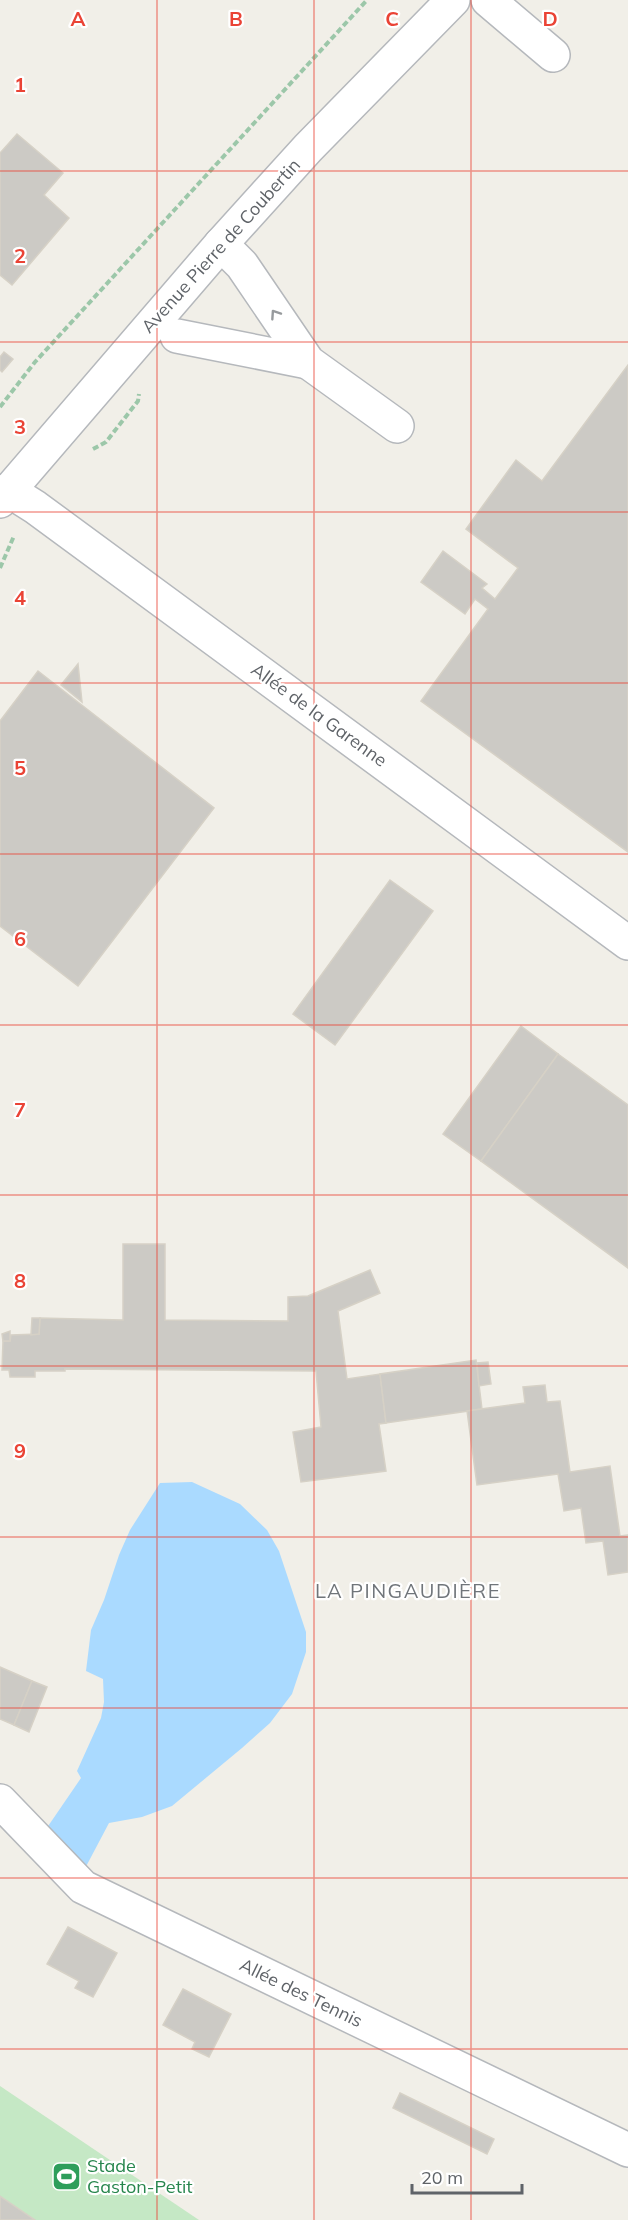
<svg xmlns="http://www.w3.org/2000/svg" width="628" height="2220" viewBox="0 0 628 2220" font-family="Mulish,sans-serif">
  <rect width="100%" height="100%" fill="#f1efe8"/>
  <!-- green -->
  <polygon fill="#c5e8c5" points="0,2086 199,2220 0,2220"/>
  <!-- water -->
  <polygon fill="#aadaff" points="192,1482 240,1504 267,1530 279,1551 306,1632 306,1652 292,1694 270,1723 242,1748 172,1806 142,1817 109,1823 81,1876 42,1835 81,1778 77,1771 101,1718 104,1702 103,1679 86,1671 91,1630 104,1600 119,1555 130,1530 160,1483"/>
  <!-- building -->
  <g fill="#cccac5" stroke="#d6d1c6" stroke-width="1.5">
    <polygon points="17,134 63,173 44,195 69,218 12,285 0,275 0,153"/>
    <polygon points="4,352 13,359 2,372 0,370 0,357"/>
    <polygon points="628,365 628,852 421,701 488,609 475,599 465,614 421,582 443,551 487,584 482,588 495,599 518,568 466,529 516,460 542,481"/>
    <polygon points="78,664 82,702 61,685"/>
    <polygon points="38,671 214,808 78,986 0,926 0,721"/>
    <polygon points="390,880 433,911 335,1045 293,1014"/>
    <polygon points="521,1026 558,1054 481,1161 443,1134"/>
    <polygon points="558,1054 628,1105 628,1268 481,1161"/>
    <polygon points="123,1244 165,1244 165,1320 288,1321 288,1297 308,1296 370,1270 380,1293 338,1311 347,1379 380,1374 386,1423 379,1424 386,1471 301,1482 293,1432 321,1427 316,1371 65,1369 65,1371 35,1371 35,1377 10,1377 9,1370 2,1370 3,1341 10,1341 11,1335 39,1334 40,1318 123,1320"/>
    <polygon points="32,1318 40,1318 39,1334 31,1335"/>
    <polygon points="10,1331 10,1341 3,1341 2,1334"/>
    <polygon points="476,1360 482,1409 386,1423 380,1374"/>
    <polygon points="488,1362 491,1384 479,1386 477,1363"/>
    <polygon points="545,1385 547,1402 560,1401 570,1472 610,1466 620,1536 628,1535 628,1572 608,1575 603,1541 586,1543 581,1508 564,1511 558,1474 477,1485 467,1411 525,1403 523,1387"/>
    <polygon points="0,1667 32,1681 14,1725 0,1719"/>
    <polygon points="32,1681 47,1687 29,1732 14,1725"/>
    <polygon points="68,1927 117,1953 93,1997 75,1988 79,1981 47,1964"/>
    <polygon points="183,1989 231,2014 209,2057 192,2049 195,2042 163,2025"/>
    <polygon points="400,2093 494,2139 487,2154 393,2108"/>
    <polygon points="0,2196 35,2220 0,2220"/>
  </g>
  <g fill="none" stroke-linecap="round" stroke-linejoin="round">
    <defs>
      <g id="minor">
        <polyline points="488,0 553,55"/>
        <polyline points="221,244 242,265 308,362 397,426"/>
        <polyline points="177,336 308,362"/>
        <polyline points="8,490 35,507 628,943"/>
        <polyline points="0,501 221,244 308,148 453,0"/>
        <polyline points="0,1801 83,1887 628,2150"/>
      </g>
    </defs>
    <!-- minor casing -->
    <use href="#minor" stroke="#b5b8bc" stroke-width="36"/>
    <!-- path -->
    <g stroke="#9cc7a9" stroke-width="4" stroke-dasharray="6 3" stroke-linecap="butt">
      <polyline points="0,407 35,362 367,0"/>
      <polyline points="93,449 106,442 138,401 139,394"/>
      <polyline points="0,568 14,536"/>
    </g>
    <!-- minor -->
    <use href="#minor" stroke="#fff" stroke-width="33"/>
  </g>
  <!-- one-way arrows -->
  <defs><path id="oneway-chevron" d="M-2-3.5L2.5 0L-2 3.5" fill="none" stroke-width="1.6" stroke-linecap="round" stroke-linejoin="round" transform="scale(1.5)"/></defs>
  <use stroke="#979a9d" href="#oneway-chevron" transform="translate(275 314) rotate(-124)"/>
  <!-- grid -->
  <path fill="none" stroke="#ea4335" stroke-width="1.5" stroke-opacity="0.55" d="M157,0V2220M314,0V2220M471,0V2220M0,171H628M0,342H628M0,512H628M0,683H628M0,854H628M0,1025H628M0,1195H628M0,1366H628M0,1537H628M0,1708H628M0,1878H628M0,2049H628"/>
  <!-- icons -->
  <defs>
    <symbol id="stadium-square" viewBox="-11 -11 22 22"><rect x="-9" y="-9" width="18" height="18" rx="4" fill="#2e9e5b" stroke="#fff"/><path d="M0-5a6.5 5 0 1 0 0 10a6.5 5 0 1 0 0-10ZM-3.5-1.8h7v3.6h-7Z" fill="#fff"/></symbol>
  </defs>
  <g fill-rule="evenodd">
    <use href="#stadium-square" x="50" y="2160" width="33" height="33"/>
  </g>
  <g text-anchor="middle" stroke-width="4.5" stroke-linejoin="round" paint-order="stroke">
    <!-- street labels -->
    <g font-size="18" fill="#5f6368" stroke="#fff">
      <text transform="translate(221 246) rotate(-48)" y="6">Avenue Pierre de Coubertin</text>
      <text transform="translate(319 715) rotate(36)" y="6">Allée de la Garenne</text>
      <text transform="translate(301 1993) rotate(26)" y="6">Allée des Tennis</text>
    </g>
    <!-- leisure labels -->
    <g font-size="18" fill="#27864d" stroke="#fff" text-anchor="start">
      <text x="87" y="2172">Stade<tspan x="87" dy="21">Gaston-Petit</tspan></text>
    </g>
    <!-- neighbourhood labels -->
    <g font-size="20" letter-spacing="1.5" fill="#70757a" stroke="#fff">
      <text x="408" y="1598">LA PINGAUDIÈRE</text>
    </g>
  </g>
  <g font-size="20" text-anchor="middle" font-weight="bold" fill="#ea4335" stroke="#fff" stroke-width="4.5" stroke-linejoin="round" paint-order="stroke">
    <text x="78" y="26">A</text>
    <text x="236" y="26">B</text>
    <text x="392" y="26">C</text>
    <text x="550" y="26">D</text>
    <text x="20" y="92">1</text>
    <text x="20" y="263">2</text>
    <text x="20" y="434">3</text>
    <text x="20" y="605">4</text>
    <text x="20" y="775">5</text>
    <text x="20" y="946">6</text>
    <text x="20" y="1117">7</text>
    <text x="20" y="1288">8</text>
    <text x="20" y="1458">9</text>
  </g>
  <!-- scale -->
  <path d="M412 2184v9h110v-9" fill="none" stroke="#5f6368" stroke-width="3"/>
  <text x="421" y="2184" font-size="18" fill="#5f6368" stroke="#ffffff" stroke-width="4.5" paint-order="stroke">20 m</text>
</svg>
